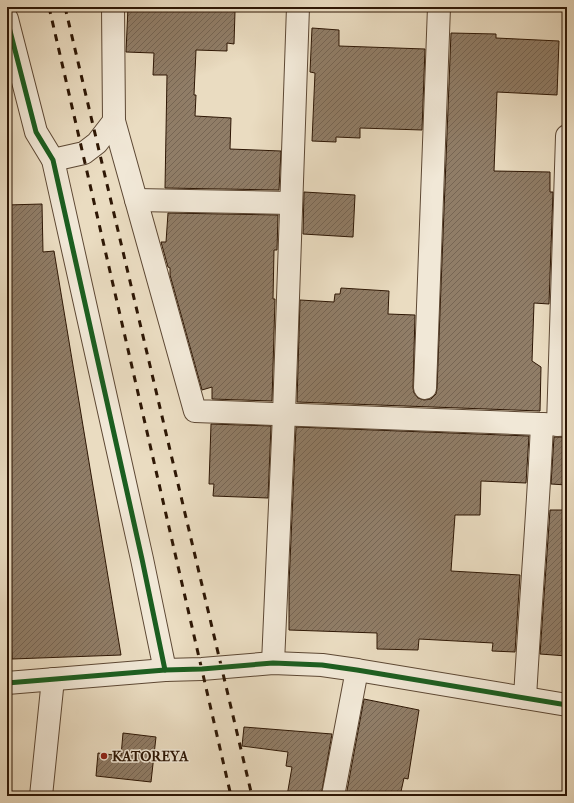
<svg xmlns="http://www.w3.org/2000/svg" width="574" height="803" viewBox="0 0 574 803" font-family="'IM FELL French Canon',serif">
  <defs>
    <pattern id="building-hatch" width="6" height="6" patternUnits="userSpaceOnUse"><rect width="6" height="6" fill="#907d67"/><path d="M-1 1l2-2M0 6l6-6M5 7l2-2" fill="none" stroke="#766553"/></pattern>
  </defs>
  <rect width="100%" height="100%" fill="#eadcc1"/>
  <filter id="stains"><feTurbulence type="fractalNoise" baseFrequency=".005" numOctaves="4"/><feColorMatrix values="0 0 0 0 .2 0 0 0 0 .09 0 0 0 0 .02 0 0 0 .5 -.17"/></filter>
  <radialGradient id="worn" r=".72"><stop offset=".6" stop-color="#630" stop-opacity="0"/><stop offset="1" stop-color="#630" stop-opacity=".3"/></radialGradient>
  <!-- building -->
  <g fill="url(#building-hatch)" stroke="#2e1705">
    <polygon points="128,7 198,7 198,9 235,11 234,44 227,43 227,51 196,50 194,95 196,95 195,116 231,118 230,149 281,151 279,190 165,188 167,75 153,75 154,53 126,52"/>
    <polygon points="312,28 339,30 339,46 425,49 422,130 360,128 360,138 336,137 336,142 312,141 315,73 310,72"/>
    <polygon points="451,33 496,34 496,38 559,41 557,95 497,92 494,171 550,172 550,192 553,192 549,304 534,303 532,361 541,367 540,411 297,402 300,300 334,302 335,294 340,294 341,288 389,291 388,314 415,315 413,388 414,393 418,398 424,400 431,399 436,394 437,388"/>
    <polygon points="304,192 355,195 353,237 303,234"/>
    <polygon points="42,204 43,252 54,251 121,655 12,659 7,539 7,205"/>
    <polygon points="168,213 278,215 277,250 274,250 273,299 275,299 272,401 212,399 212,387 202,390 170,275 170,268 168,267 161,242 166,242"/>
    <polygon points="211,424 271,426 268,498 213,496 214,484 209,484"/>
    <polygon points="296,427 529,436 526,483 481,481 480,515 455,515 451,571 520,575 515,652 492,651 493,643 419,639 418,650 377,649 377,633 289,630 289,584"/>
    <polygon points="554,437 567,437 567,485 551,484"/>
    <polygon points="550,510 567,510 567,656 540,654"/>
    <polygon points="364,699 419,710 408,779 404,778 400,796 346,796"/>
    <polygon points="244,727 332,734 321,796 287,796 292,767 286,766 288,752 242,746"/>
    <polygon points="123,733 156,737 151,782 96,776 98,753 121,756"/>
  </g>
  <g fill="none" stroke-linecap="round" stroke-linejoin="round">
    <defs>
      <g id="minor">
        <polyline points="7,19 36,132 53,160 142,559 165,670"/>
        <polyline points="114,121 195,411 567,425"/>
        <polyline points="53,160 84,153 97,143 114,121 113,7"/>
        <polyline points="136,200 291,203"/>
        <polyline points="425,388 439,7"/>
        <polyline points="558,425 567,136"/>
        <polyline points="273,663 284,414 298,7"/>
        <polyline points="7,683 165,670 202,669 273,663 322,665 357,670 567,705"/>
        <path d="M525,698C530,607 538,516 542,424"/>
        <polyline points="41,796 53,679"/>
        <polyline points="333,796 357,670"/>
      </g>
    </defs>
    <!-- minor casing -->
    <use href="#minor" stroke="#5d4834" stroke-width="24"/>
    <!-- minor -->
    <use href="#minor" stroke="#f1e8d7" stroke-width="22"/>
    <!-- rail -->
    <g stroke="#2e1705" stroke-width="3" stroke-dasharray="7 7" stroke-linecap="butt">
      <polyline points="49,7 231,796"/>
      <polyline points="65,7 252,796"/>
    </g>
    <defs>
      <g id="cycleway">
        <polyline points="7,19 36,132 53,160 142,559 165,670"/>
        <polyline points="7,683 165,670 202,669 273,663 322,665 357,670 567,705"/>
      </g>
    </defs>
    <!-- cycleway casing -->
    <use href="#cycleway" stroke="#f1e8d7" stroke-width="8"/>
    <!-- cycleway -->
    <use href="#cycleway" stroke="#1b5e20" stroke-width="5"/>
  </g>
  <!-- markers -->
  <circle fill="#8f2418" stroke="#f1e8d7" stroke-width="1.5" cx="104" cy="756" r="4"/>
  <g text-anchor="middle" stroke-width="3" stroke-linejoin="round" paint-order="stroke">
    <!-- poi labels -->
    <g font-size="14" font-weight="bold" fill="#2e1705" stroke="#f1e8d7" text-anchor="start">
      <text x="112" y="761">KATOREYA</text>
    </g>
  </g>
  <!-- margin -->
  <rect width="574" height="803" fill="none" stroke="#eadcc1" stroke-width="24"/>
  <rect x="8" y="8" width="558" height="787" fill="none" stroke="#2e1705" stroke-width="2"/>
  <rect x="12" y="12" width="550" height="779" fill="none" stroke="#2e1705"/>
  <rect width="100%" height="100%" filter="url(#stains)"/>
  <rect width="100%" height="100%" fill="url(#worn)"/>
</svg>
